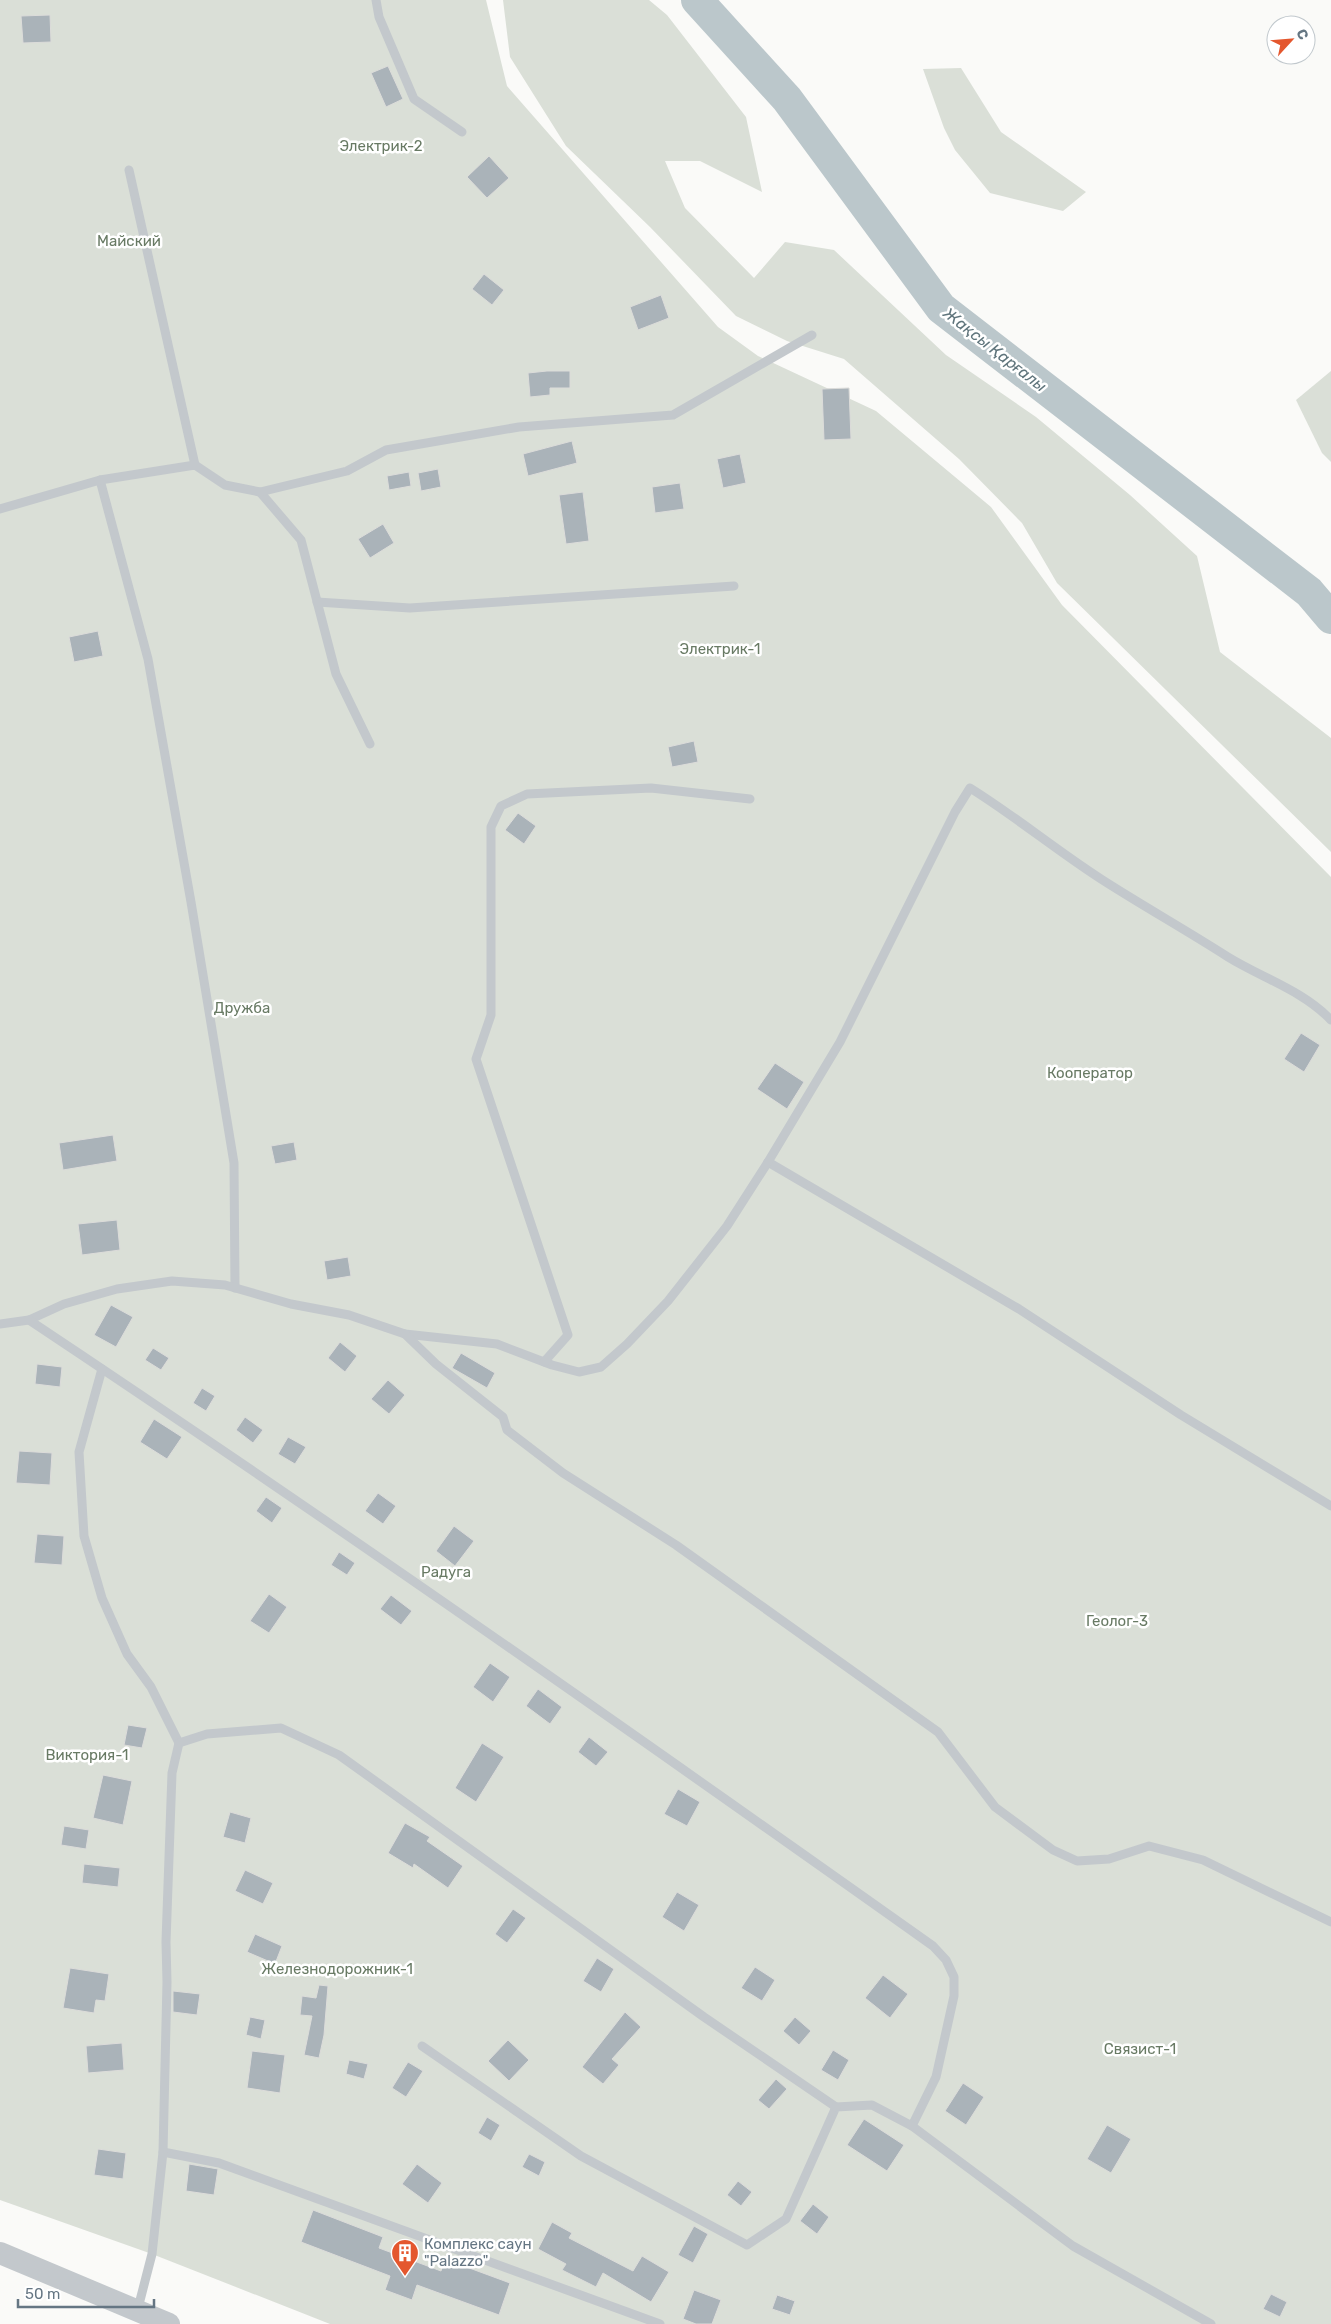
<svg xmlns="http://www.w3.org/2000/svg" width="1331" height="2324" viewBox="0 0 1331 2324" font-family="Rubik,sans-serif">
  <rect width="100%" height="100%" fill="#fafaf8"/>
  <!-- green -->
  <g fill="#dadfd7">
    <polygon points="0,0 486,0 507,86 718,327 758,356 876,411 991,507 1062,605 1331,877 1331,2324 330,2324 152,2254 0,2200"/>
    <polygon points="503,0 649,0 667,15 746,117 762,192 700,161 665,161 685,208 754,278 785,242 834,250 946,355 1036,417 1130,495 1197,556 1220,652 1331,738 1331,852 1057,583 1022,523 959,459 844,359 787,341 736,316 650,227 566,146 510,57"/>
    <polygon points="961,68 1001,132 1086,192 1063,211 990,193 955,150 944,128 923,69"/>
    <polygon points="1331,371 1331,462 1322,453 1296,400"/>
  </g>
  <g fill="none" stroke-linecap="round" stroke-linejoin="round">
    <!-- river -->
    <polyline stroke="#bbc7cb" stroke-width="32" points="697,0 787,99 941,308 1309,592 1331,618"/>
  </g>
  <!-- building -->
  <g fill="#aab3b9" stroke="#dcdcda">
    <polygon points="50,15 51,42 23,43 21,16"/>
    <polygon points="388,66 403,99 386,107 371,73"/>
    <polygon points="489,156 509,178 487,198 467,177"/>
    <polygon points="484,274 504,290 492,305 472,289"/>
    <polygon points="661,295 669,318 638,330 630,307"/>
    <polygon points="547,371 570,371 570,388 550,388 550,395 530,397 528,373"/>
    <polygon points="849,388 851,439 824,440 822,389"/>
    <polygon points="572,441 577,463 528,476 523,454"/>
    <polygon points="740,454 746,483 723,488 717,459"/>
    <polygon points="438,469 441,487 421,491 418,473"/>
    <polygon points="409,472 411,486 389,490 387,476"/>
    <polygon points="680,483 684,509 655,513 652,487"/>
    <polygon points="583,492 589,541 566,544 559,495"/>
    <polygon points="383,524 394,543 370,558 358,539"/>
    <polygon points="98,631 103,656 74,662 69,637"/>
    <polygon points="694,741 698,762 672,767 668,747"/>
    <polygon points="518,813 536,826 524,844 505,830"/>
    <polygon points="1301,1033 1320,1045 1304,1072 1284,1059"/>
    <polygon points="775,1063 804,1082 787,1109 757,1089"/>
    <polygon points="113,1135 117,1161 63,1170 59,1143"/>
    <polygon points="294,1142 297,1160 275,1164 271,1146"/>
    <polygon points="117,1220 120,1250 82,1255 78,1224"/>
    <polygon points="348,1257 351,1276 327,1280 324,1261"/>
    <polygon points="111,1305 133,1317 116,1347 94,1335"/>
    <polygon points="340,1342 357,1356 345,1372 328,1358"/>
    <polygon points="153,1348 169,1358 161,1370 145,1360"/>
    <polygon points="461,1353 495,1373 487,1388 452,1368"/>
    <polygon points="37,1364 62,1367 60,1387 35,1384"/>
    <polygon points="388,1380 405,1395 389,1414 371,1399"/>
    <polygon points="202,1388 215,1396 206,1411 193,1403"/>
    <polygon points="245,1417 263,1430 253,1443 236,1430"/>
    <polygon points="154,1419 182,1437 167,1459 140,1442"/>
    <polygon points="288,1437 306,1447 295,1464 278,1454"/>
    <polygon points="19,1451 52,1453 50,1485 16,1483"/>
    <polygon points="378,1493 396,1506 383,1524 365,1511"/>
    <polygon points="266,1497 282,1508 272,1523 256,1511"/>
    <polygon points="454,1526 474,1541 455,1566 436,1551"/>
    <polygon points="37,1534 64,1536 62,1565 34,1563"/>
    <polygon points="339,1552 355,1563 347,1575 331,1565"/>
    <polygon points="269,1594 287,1607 269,1633 250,1621"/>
    <polygon points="391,1595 412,1611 401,1625 380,1609"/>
    <polygon points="490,1663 510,1677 493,1702 473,1687"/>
    <polygon points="538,1689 562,1707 550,1724 526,1706"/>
    <polygon points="128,1725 147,1728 142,1748 124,1745"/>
    <polygon points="589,1737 608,1752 596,1766 578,1752"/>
    <polygon points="482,1743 504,1757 476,1802 455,1788"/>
    <polygon points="103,1775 132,1781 123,1825 93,1818"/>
    <polygon points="678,1789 700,1802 687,1826 664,1814"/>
    <polygon points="230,1812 251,1818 245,1843 223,1837"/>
    <polygon points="405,1823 430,1837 427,1841 463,1866 448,1888 414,1864 413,1868 388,1853"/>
    <polygon points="64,1826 89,1830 86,1849 61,1845"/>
    <polygon points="84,1864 120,1868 118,1887 82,1883"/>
    <polygon points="245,1870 273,1883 263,1904 235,1891"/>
    <polygon points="677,1892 699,1905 684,1931 662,1917"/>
    <polygon points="513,1909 526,1918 507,1943 495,1934"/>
    <polygon points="255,1934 282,1946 275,1964 247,1952"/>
    <polygon points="597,1958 614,1969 601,1992 583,1981"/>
    <polygon points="755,1967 775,1980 762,2001 741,1988"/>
    <polygon points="70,1968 109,1974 105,2001 96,2000 94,2013 63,2008"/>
    <polygon points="883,1975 908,1994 890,2018 865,1998"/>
    <polygon points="319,1985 328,1986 324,2035 319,2058 304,2055 312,2016 300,2015 302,1996 316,1998"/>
    <polygon points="173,1991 200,1994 197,2015 173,2012"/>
    <polygon points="625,2012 641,2027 612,2059 619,2065 603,2084 582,2067"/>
    <polygon points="250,2017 265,2020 261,2039 246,2035"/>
    <polygon points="795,2017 811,2031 799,2045 783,2031"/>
    <polygon points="508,2040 529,2060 509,2081 488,2061"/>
    <polygon points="122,2043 124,2070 88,2073 86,2046"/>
    <polygon points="833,2050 849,2060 838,2080 821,2070"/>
    <polygon points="252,2051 285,2055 280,2093 247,2088"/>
    <polygon points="349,2060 368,2064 364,2079 346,2074"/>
    <polygon points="408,2062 423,2071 406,2097 392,2088"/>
    <polygon points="776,2079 787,2089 769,2109 758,2100"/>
    <polygon points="963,2083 984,2097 966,2125 945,2111"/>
    <polygon points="487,2117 500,2125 491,2141 478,2133"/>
    <polygon points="864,2119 904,2145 887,2171 847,2145"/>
    <polygon points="1107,2125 1131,2139 1111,2173 1087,2159"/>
    <polygon points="98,2149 126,2153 123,2179 94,2175"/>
    <polygon points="529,2154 545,2162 539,2176 522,2167"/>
    <polygon points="189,2164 218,2169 214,2195 186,2191"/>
    <polygon points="417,2164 442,2183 428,2203 402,2184"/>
    <polygon points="738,2181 752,2192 741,2206 727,2195"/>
    <polygon points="813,2204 829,2217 817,2234 800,2221"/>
    <polygon points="313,2210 383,2237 379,2248 441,2271 445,2259 510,2283 499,2315 417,2285 412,2300 385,2290 390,2276 301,2242"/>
    <polygon points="552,2222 572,2233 569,2238 633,2271 642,2256 669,2272 651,2302 603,2273 596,2287 562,2270 566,2264 538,2249"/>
    <polygon points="694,2226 708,2234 693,2263 678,2255"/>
    <polygon points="694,2290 721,2300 712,2324 696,2324 683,2319"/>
    <polygon points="1271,2294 1287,2302 1280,2317 1263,2309"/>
    <polygon points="777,2295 795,2301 790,2315 772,2309"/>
  </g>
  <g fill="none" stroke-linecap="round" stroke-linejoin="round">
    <!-- service -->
    <g stroke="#c3c8cc" stroke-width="9">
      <polyline points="376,0 379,17 414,99 462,132"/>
      <polyline points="129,170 195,465"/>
      <polyline points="100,480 148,659 191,902 234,1163 235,1288"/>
      <polyline points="260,492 301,540 336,674 370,744"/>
      <polyline points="0,509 100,480 195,465 225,485 260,492 347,471 386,450 519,427 673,415 812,335"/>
      <polyline points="317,602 410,608 734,586"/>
      <polyline points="768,1162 1019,1309 1181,1415 1331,1506"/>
      <path d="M29,1320L64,1304L117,1289L172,1281L225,1285L291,1304L349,1315L405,1334L497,1344L552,1365L579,1372L601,1367L627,1344L668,1301L727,1226L768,1162L840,1042L955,812L970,788C1015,816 1056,850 1101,879C1143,906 1186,930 1228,957C1262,978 1302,990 1331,1020"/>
      <path d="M0,1324L29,1320C334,1523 634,1734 933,1946L946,1960L954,1977V1996L936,2077L912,2126"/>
      <polyline points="405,1334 436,1364 503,1417 507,1430 563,1473 676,1545 938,1732 995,1807 1053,1850 1077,1861 1109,1859 1149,1846 1203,1860 1331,1922"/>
      <polyline points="544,1362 568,1335 476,1059 491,1015 491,827 501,806 527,794 651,788 750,799"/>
      <polyline points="102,1369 79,1452 84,1536 102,1598 127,1654 151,1687 179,1743"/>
      <polyline points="422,2046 581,2156 747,2245 786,2219 836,2107 872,2105 912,2126 1073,2246 1211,2324"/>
      <polyline points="163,2152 219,2163 660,2324"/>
      <polyline points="137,2312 152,2254 163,2152 167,1982 166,1942 172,1773 179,1743 207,1734 281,1728 339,1755 704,2017 836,2107"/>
    </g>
    <!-- tertiary -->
    <polyline stroke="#c3c8cc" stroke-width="22" points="0,2253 169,2324"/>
  </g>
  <!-- icons -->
  <defs>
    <symbol id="building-pin" viewBox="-11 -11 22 30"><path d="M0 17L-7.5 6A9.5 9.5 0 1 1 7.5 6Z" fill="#e4572e" stroke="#fff"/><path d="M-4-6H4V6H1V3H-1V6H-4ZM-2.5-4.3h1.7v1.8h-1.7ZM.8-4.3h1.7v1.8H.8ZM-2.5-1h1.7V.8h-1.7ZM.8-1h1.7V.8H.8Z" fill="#fff"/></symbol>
  </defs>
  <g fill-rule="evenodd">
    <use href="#building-pin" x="389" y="2237" width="32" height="43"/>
  </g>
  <g text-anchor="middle" stroke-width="5" stroke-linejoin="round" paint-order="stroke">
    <!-- park labels -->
    <g font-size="15" fill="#687a64" stroke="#fff">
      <text x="381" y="151">Электрик-2</text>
      <text x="129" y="246">Майский</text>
      <text x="720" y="654">Электрик-1</text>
      <text x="242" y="1013">Дружба</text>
      <text x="1090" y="1078">Кооператор</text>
      <text x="446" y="1577">Радуга</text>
      <text x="1117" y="1626">Геолог-3</text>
      <text x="87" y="1760">Виктория-1</text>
      <text x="337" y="1974">Железнодорожник-1</text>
      <text x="1140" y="2054">Связист-1</text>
    </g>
    <!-- poi labels -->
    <g font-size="15" fill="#657683" stroke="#fff" text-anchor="start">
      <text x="424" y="2249">Комплекс саун<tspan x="424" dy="17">"Palazzo"</tspan></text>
    </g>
    <!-- water labels -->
    <g font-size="16" font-style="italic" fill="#60757c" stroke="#fff">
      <text transform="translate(995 349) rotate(38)" y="6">Жақсы Қарғалы</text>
    </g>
  </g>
  <!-- north arrow -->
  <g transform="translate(1291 40) rotate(64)"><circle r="24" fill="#ffffff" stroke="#c1c8cd"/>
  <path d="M0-4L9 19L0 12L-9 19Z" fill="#e4572e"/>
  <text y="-8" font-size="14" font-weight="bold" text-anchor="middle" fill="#657683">С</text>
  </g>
  <!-- scale -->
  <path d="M18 2299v8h136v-8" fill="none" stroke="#657683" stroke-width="2.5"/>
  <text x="25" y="2299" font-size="15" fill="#657683" stroke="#ffffff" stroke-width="4" paint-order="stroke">50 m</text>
</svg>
